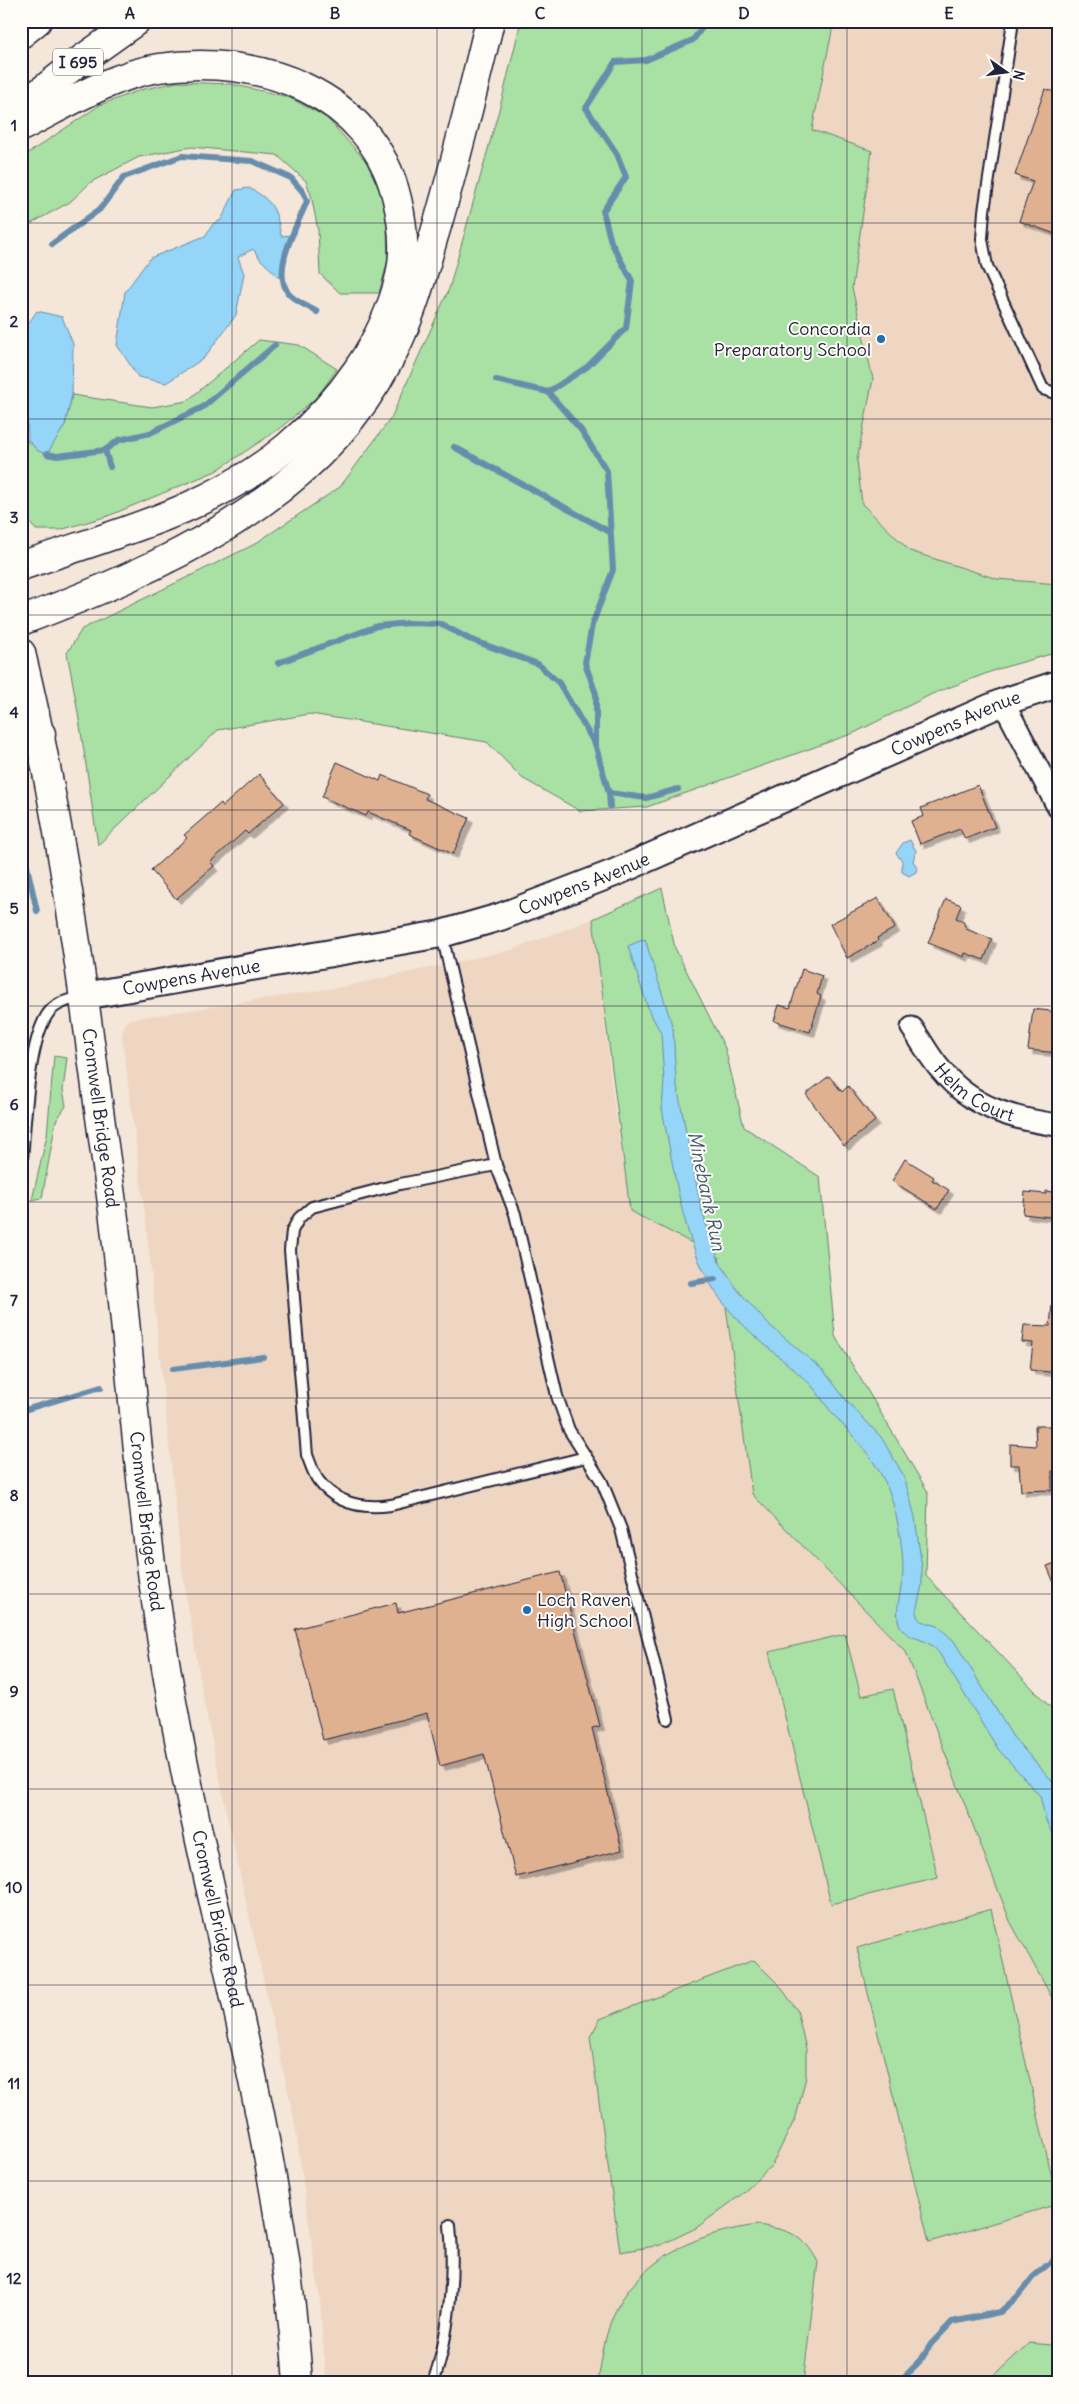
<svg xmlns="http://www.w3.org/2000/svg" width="1079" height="2404" viewBox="0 0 1079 2404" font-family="Delius,sans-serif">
  <defs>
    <filter id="shadow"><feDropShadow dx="4.5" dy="4.5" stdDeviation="0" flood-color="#0004"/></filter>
  </defs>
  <rect width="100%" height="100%" fill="#f4e6d8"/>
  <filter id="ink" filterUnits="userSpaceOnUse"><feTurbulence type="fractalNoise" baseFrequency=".02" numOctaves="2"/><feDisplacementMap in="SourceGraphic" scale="10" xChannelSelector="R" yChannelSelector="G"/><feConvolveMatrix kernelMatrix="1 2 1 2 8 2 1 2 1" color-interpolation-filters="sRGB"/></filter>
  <g filter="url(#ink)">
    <!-- built -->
    <g fill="#eed6c3">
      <polygon points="822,21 1058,21 1058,652 998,669 932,694 854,733 719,755"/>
      <polygon points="593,919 613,1097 630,1211 719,1257 752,1494 906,1652 1010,1921 1058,2009 1058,2383 326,2383 320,2301 294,2118 228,1820 202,1691 182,1569 146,1223 122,1035 125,1023 131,1019 342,987 511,950"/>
    </g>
    <!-- green -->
    <g fill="#a9e0a3" stroke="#66816f">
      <path d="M521,21H834L812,130L872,151L852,288L873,379L857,460L862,504L910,551L997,579L1058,584V652L998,669L932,694L854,733L647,807L580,811L522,778L487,742L310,714L218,730L98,845C88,781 80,717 67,653L82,629L253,545L340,487L391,418L449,289L502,99Z"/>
      <polygon points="177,82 231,84 288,97 326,117 366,161 386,205 388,260 379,293 340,293 320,274 318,230 311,195 306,181 277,155 191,147 139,157 91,182 70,202 21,229 21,158 100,105 140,90"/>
      <polygon points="259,340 299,345 337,369 318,396 279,429 216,471 108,516 60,530 36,530 21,513 21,456 28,440 38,451 65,425 72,395 152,407 187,401"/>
      <polygon points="662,888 675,948 725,1048 744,1127 820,1177 835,1336 928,1492 926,1576 1052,1709 1058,1722 1058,2009 1010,1921 906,1652 752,1494 719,1257 630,1211 593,919"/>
      <polygon points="54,1056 67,1058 63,1090 66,1106 56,1121 42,1198 32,1200 47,1135"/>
      <polygon points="845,1634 861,1696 893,1689 938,1878 831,1904 769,1652"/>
      <polygon points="991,1909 1058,2204 929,2242 857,1948"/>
      <polygon points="754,1960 780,1986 797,2010 806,2049 806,2077 796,2117 772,2165 741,2195 696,2228 661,2245 620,2252 590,2037 600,2019"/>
      <path d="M758,2225C788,2230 803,2233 818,2262L803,2383H598C602,2357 605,2329 618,2306C648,2254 701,2232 758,2225Z"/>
      <polygon points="1029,2343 1051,2345 1058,2350 1058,2383 986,2383"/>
    </g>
    <!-- water -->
    <g fill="#95d5f7" stroke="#678dac">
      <path d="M249,188C274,201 276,210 281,236L292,235L284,261L282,280L261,260L253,249L238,257L244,274L236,315L204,358L166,383L138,377L117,345L125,292L150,258L205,236L213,224L221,220L236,190Z"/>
      <polygon points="37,311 62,317 73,344 72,395 65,425 47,454 38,451 28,440 26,393 21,376 21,334"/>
      <polygon points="910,840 916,851 913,861 917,867 916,872 909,876 902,872 902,861 896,853 903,843"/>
      <path d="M645,939L673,1028L676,1081L702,1212L719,1261L737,1289L767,1323L824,1371L846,1400L881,1437L904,1476L915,1517L922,1568V1585L916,1612L918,1618L921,1621L938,1626L954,1641L1013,1737L1056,1785L1058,1790V1844L1046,1821L1040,1796L998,1749L939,1653C936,1650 932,1645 928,1643C917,1637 907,1638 900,1626C893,1613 903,1586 903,1570C903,1545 896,1504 885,1482C872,1455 852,1435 832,1413C824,1403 818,1392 809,1383C779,1355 746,1333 721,1300C684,1249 677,1184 665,1125L662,1108L664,1081L661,1033L649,1011L628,946Z"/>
    </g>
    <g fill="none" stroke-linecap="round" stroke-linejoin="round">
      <!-- stream -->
      <g stroke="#678dac" stroke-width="6">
        <path d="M52,244L100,209L124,177L182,156L252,161L291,178L303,192L307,201C298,225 271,268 288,293C294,301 309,307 317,312"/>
        <polyline points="496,380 548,392"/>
        <polyline points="454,447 610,532"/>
        <polyline points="105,450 110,467"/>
        <polyline points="47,454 57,456 105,450 119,440 150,433 203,407 275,345"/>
        <polyline points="278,663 377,626 409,623 441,624 469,639 538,664 559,683 596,746"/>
        <polyline points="609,793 646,798 678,789"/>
        <polyline points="610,806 609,793 596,747 596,694 585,663 592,625 613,570 607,471 581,430 548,392 587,367 626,328 632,281 611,242 603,211 626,177 617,154 586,108 615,62 646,60 693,40 707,21"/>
        <polyline points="21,840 37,911"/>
        <polyline points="691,1283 715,1279"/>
        <polyline points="173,1369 263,1357"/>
        <polyline points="21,1411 101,1387"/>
        <polyline points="898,2383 921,2360 931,2344 952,2322 1000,2312 1017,2297 1033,2277 1058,2256"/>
      </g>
    </g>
    <!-- building -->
    <g fill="#e0b191" stroke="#22223b" filter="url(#shadow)">
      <polygon points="1045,89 1058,93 1058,235 1019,221 1033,181 1015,175"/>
      <polygon points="337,762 380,781 382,775 427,794 425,799 469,818 453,854 409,834 411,830 368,812 366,816 322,797"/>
      <polygon points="259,774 284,803 248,834 245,831 210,862 214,866 176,899 151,870 187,838 184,835 221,803 223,806"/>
      <polygon points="978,785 995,827 965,839 960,829 920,844 911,821 924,816 921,808"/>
      <polygon points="878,898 895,928 877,938 878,941 847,958 830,924"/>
      <polygon points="946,899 961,905 956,918 963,921 966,929 992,939 984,960 965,953 964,957 928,943"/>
      <polygon points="802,969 822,976 817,994 821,996 810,1032 774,1021 779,1005 790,1008"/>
      <polygon points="1033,1009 1058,1012 1058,1053 1028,1050"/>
      <polygon points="829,1076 842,1092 848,1086 875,1121 844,1146 806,1094"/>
      <polygon points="905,1159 934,1177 932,1180 949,1190 937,1209 892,1181"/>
      <polygon points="1046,1191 1058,1193 1058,1218 1023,1214 1025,1192 1046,1194"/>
      <polygon points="1052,1305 1058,1305 1058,1373 1030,1370 1033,1343 1022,1342 1024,1325 1050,1326"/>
      <polygon points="1035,1426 1058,1426 1055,1471 1052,1471 1052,1490 1021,1491 1019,1465 1010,1465 1010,1444 1036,1446"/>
      <polygon points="1058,1562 1058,1592 1047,1566"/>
      <polygon points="560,1572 600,1726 592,1728 622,1850 516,1877 484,1754 440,1766 427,1713 323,1740 295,1629 396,1603 398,1613"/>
    </g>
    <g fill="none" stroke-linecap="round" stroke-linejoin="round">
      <defs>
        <g id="service">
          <polyline points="1012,28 984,211 982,239 987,266 1043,389 1058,394"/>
          <polyline points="442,935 496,1165 515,1214 557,1396 569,1430 602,1482 621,1529 668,1719"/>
          <path d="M496,1165L400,1184L312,1207L299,1218L292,1231L290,1250L307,1455C310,1462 313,1473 318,1480C336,1504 363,1509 391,1505L586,1457"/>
          <path d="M21,1171C25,1131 27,1046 47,1015C55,1002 70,1000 84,996"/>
          <path d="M433,2383C449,2338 455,2272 450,2225"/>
        </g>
        <g id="minor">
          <polyline points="1003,702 1058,807"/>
          <path id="s1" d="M912,1028C922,1042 930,1058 941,1070C971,1107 1012,1119 1058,1125"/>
        </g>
        <g id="tertiary">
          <path id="s2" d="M84,996L441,934L500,917L614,873L1003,702L1058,684"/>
        </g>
        <g id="secondary">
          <path id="s3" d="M21,653C55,793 76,936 95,1079C101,1128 109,1177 115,1227C132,1376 142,1525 167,1673C207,1911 282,2141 298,2383"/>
        </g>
        <polyline id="primary" points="21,710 41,734"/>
        <g id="motorway">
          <polyline points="21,34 37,21"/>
          <polyline points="21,107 77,63 136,21"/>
          <path d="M21,127C63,106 112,75 159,68C257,53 372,92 397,199C403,224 406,250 400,276C385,342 339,403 288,446C212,510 114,534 21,566"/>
          <path d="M21,621C161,568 315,502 388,362C409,324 421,281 433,239C455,167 472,94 490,21"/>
        </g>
      </defs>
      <!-- service casing -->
      <use href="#service" stroke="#22223b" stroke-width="14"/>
      <!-- minor casing -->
      <use href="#minor" stroke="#22223b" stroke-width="25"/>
      <!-- tertiary casing -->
      <use href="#tertiary" stroke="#22223b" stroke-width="30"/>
      <!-- secondary casing -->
      <use href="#secondary" stroke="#22223b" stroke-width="31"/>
      <!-- primary casing -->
      <use href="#primary" stroke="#22223b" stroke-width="31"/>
      <!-- motorway casing -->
      <use href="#motorway" stroke="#22223b" stroke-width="31"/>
      <!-- service -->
      <use href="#service" stroke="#fdfcf7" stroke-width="10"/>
      <!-- minor -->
      <use href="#minor" stroke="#fdfcf7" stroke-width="21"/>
      <!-- tertiary -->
      <use href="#tertiary" stroke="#fdfcf7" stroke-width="26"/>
      <!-- secondary -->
      <use href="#secondary" stroke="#fdfcf7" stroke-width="28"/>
      <!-- primary -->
      <use href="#primary" stroke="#fdfcf7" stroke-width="28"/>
      <!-- motorway -->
      <use href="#motorway" stroke="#fdfcf7" stroke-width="28"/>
    </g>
  </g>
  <!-- grid -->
  <path fill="none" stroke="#22223b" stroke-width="1" stroke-opacity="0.55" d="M232,21V2383M437,21V2383M642,21V2383M847,21V2383M21,223H1058M21,419H1058M21,615H1058M21,810H1058M21,1006H1058M21,1202H1058M21,1398H1058M21,1594H1058M21,1789H1058M21,1985H1058M21,2181H1058"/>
  <!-- markers -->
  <g fill="#1f6fb2" stroke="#fdfcf7" stroke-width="2">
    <circle cx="881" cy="339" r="5"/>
    <circle cx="527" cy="1610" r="5"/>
  </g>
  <g text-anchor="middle" stroke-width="4" stroke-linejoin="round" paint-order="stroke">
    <!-- shield labels -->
    <rect fill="#fdfcf7" stroke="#646373" stroke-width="1" x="53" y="48.5" width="50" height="27" rx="4"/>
    <g font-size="16" font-weight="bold" fill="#22223b">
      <text x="78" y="68">I 695</text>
    </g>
    <!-- poi labels -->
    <g font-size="18" fill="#22223b" stroke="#fdfcf7" text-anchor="end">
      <text x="871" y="335">Concordia<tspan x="871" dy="21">Preparatory School</tspan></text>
      <text x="537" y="1606" text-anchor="start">Loch Raven<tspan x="537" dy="21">High School</tspan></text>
    </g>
    <!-- street labels -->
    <g font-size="18" fill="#22223b" stroke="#fdfcf7">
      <text dy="6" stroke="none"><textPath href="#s2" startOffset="919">Cowpens Avenue</textPath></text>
      <text dy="6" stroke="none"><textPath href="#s2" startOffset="514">Cowpens Avenue</textPath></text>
      <text dy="6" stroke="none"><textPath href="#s2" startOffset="109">Cowpens Avenue</textPath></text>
      <text dy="6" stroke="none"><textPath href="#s1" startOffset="92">Helm Court</textPath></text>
      <text dy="6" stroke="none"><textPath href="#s3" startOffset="472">Cromwell Bridge Road</textPath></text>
      <text dy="6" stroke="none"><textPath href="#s3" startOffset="878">Cromwell Bridge Road</textPath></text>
      <text dy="6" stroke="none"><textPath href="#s3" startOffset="1282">Cromwell Bridge Road</textPath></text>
    </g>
    <!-- water labels -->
    <g font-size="19" font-style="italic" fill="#445873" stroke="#fdfcf7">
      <text transform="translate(707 1191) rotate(78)" y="7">Minebank Run</text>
    </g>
  </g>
  <!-- margin -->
  <rect width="1079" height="2404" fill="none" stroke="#fdfcf7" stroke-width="55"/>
  <!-- north arrow -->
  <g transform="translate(1006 72) rotate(104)" stroke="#fdfcf7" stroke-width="4" paint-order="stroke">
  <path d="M0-4L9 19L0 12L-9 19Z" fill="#22223b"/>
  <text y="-8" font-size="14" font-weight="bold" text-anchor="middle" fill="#22223b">N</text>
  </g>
  <rect x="28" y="28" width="1024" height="2348" fill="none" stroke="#22223b" stroke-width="2"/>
  <g font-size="16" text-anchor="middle" font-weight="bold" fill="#22223b">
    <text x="130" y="19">A</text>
    <text x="335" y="19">B</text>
    <text x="540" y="19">C</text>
    <text x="744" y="19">D</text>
    <text x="949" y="19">E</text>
    <text x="14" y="131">1</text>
    <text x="14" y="327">2</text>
    <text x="14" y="523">3</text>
    <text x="14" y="718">4</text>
    <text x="14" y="914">5</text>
    <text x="14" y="1110">6</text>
    <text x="14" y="1306">7</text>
    <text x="14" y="1501">8</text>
    <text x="14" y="1697">9</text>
    <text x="14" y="1893">10</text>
    <text x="14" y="2089">11</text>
    <text x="14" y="2284">12</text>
  </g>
</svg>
